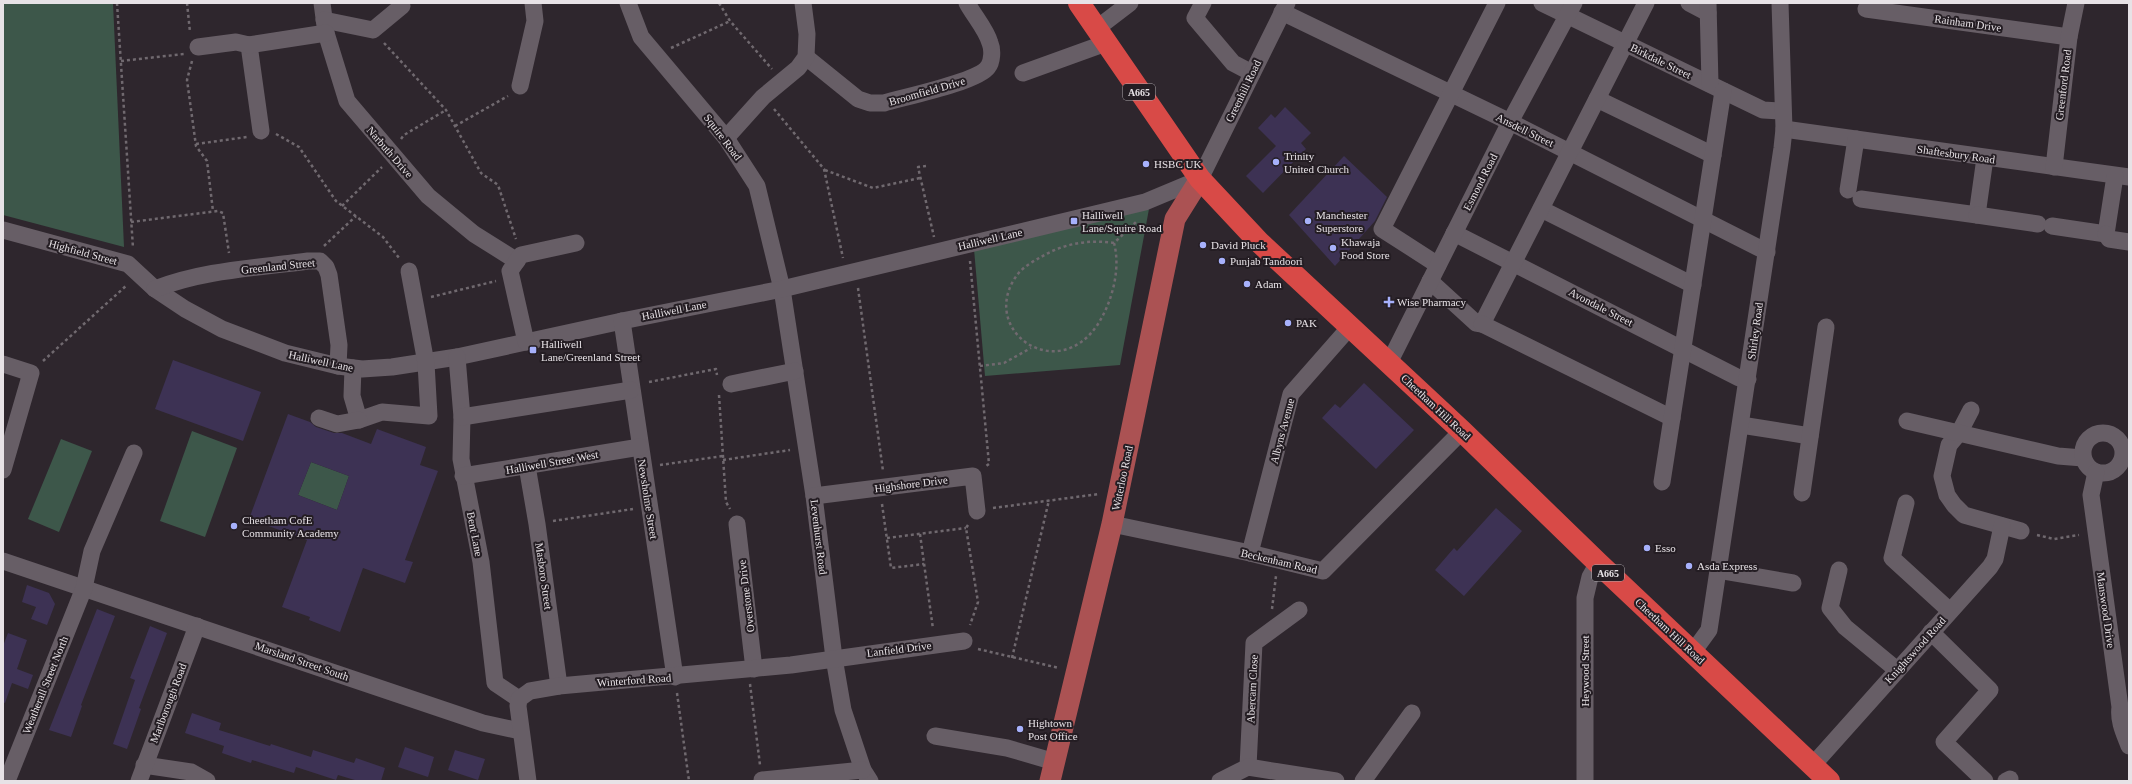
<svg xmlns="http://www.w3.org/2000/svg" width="2132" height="784" viewBox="0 0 2132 784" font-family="'Times New Roman',serif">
  <rect width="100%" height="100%" fill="#2e262d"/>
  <!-- green -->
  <g fill="#3d574a">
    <polygon points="3,3 113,3 124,247 3,215"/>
    <polygon points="1149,209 1120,365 985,376 974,249"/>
    <polygon points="192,431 237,448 205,537 160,521"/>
    <polygon points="61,439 92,451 59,532 28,519"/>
    <polygon points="311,462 349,476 337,510 298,495"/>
  </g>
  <!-- building -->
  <g fill="#3d3254" fill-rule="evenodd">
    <polygon points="1285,107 1311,133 1301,143 1306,149 1263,193 1246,176 1276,146 1258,128 1271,114 1275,118"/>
    <polygon points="1344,156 1387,197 1375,221 1335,266 1289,215"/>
    <polygon points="173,360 261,392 243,441 155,409"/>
    <polygon points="1364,383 1414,430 1376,469 1322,418 1335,404 1340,408"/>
    <path d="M288,414L310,422L316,427L334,433H342L371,444L377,429L426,447L420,465L438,471L405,560L413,562L405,583L363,568L340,632L309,620L310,617L282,607L307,540L249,519ZM311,462L349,476L337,510L298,495Z"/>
    <polygon points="1496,508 1522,531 1464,596 1435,570 1454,548 1457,551"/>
    <polygon points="27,585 49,593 55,604 47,625 31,619 36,607 22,602"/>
    <polygon points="97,609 115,616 81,705 82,706 71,737 49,730"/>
    <polygon points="150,626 167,633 139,708 141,709 127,749 113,744 135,680 130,678"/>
    <polygon points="8,633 27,640 17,669 33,675 28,689 12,683 5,703 3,702 3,646"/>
    <polygon points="192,713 221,723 219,730 270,746 271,744 311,757 313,750 354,763 356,758 385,768 381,781 358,781 338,775 336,780 296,767 294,773 252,760 251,763 222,753 224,746 185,733"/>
    <polygon points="405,747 434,757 428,777 398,767"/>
    <polygon points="455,750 485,759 478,780 448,770"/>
  </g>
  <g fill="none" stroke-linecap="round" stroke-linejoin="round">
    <!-- path -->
    <g stroke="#70696f" stroke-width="2.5" stroke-dasharray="3 3" stroke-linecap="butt">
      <polyline points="117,3 133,248"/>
      <polyline points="187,3 190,32"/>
      <polyline points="719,3 730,21 772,69"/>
      <polyline points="384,43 446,110 481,173 498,185 516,239"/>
      <polyline points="671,48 730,21"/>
      <polyline points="121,61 184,54"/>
      <polyline points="192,61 187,80 196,146 207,161 213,211"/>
      <polyline points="774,109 824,169 843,258"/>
      <polyline points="455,126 508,96"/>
      <polyline points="276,134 299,147 336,201 383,237 399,258"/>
      <polyline points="401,139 404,135 446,110"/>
      <polyline points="196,144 247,137"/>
      <polyline points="926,166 918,167 934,237"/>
      <polyline points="825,170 873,188 920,178"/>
      <polyline points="342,206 382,167"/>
      <polyline points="131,222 218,211 223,213 229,253"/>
      <path d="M1114,243C1089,239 1062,244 1041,257C1032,262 1021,268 1015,278C980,332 1058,385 1098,324C1112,302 1121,269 1114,243L1136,222"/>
      <polyline points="324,246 356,216"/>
      <polyline points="970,261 989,464 985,467"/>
      <polyline points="858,288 883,471"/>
      <polyline points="431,297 496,281"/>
      <polyline points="43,361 127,285"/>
      <polyline points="980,366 1004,363 1031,348"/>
      <polyline points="649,382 716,369 717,375"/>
      <polyline points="719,395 726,502 730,509"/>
      <polyline points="723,460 790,450"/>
      <polyline points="660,465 723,456"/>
      <polyline points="882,504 891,568 924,564"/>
      <polyline points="993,508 1099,494"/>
      <polyline points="553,521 633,509"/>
      <polyline points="968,525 966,528 978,602 970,625"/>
      <polyline points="920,534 933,629"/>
      <polyline points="2037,535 2054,539 2079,535"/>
      <polyline points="887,538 966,528"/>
      <polyline points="1272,609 1276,576"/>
      <polyline points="978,649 1059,668"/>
      <polyline points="1012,658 1049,500"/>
      <polyline points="750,684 760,765"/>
      <polyline points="677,693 689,781"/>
    </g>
    <!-- minor -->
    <g stroke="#675e66" stroke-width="17">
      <polyline points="322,3 326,33 347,101 428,196 474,234 517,261"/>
      <polyline points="628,3 641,37 726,138 757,186 782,289 814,496 834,658 843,710 863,770 870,781"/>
      <polyline points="1203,3 1195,18 1233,63 1252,73"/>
      <polyline points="1542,3 1763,110 1782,111"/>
      <polyline points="1689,3 1708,13"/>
      <polyline points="1708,3 1710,84"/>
      <polyline points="1866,9 2069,37"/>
      <polyline points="1282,12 1510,122 1767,252"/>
      <polyline points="324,20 373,30 402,6"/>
      <polyline points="1096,29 1130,3"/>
      <polyline points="249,45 261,131"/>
      <polyline points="198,47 236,42 249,45 326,33"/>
      <path d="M806,57L858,99L870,103H884C904,97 978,82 988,67C992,62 993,50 990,43C986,29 974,16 967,3"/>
      <polyline points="1023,73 1106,43"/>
      <polyline points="520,86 535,21 533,3"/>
      <polyline points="1597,99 1713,155"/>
      <polyline points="1784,129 2129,177"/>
      <polyline points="726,138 763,97 798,68 806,57 807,34 803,3"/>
      <polyline points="2054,167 2069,37 2076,3"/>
      <polyline points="1848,190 1856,139"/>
      <polyline points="1861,199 1977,215 1985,158"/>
      <polyline points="1541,209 1693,285"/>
      <polyline points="1977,215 2038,224"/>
      <polyline points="2052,226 2106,234 2115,176"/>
      <polyline points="3,230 128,264 155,289 185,309 222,329 285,353 338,366 362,369 392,367 457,357 622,321 782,289 1145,202 1200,179 1287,3"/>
      <polyline points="1454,233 1739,378 1748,379"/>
      <polyline points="2106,234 2109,239 2129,242"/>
      <polyline points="1438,265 1382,229 1497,3"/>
      <polyline points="1430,281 1476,323 1482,324 1646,3"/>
      <path d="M155,289C203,270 257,268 308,261H320L326,267L329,275L339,345L338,366"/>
      <polyline points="622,321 675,677"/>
      <polyline points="1482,324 1672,418"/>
      <polyline points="526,342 510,271 521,255 576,243"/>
      <polyline points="457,357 462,417 461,459 481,562 495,683 519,699"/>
      <polyline points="1389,363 1510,122 1574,3"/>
      <polyline points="3,364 31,373 3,470"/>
      <polyline points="353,368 352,396 359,420 382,412 429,416 426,363 409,271"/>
      <polyline points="731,384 795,371"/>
      <polyline points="1971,410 1959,433 1949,445 1942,476 1947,495 1954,505 1964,515 2021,531"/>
      <polyline points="462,417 631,390"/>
      <polyline points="319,418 337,424 359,420"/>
      <polyline points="1907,421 2058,456 2083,458"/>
      <polyline points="1741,425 1810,436"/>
      <circle cx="2103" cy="453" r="20"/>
      <polyline points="527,466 537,524 559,686"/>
      <path d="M2096,472L2091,495L2120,707C2118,721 2124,733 2129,746"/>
      <polyline points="463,476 640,447"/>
      <polyline points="1662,482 1723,91"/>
      <polyline points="1802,493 1826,327"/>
      <polyline points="814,496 973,476 977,511"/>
      <polyline points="1906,503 1892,558 1950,611"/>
      <polyline points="737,524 754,669"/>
      <polyline points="1112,524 1250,553 1323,571 1462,431"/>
      <polyline points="1250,553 1291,394 1349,328"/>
      <polyline points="3,561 483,723 520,731"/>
      <polyline points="1718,570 1793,583"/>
      <polyline points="1839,570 1830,608 1845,627 1897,670"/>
      <polyline points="1931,632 1990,690 1944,742 1985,781"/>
      <polyline points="1693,652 1709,630 1782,148 1784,129 1780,3"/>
      <polyline points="935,736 1007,748 1055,762"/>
      <polyline points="144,765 191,772 207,781"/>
      <polyline points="1812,766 1990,567 1995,559 2002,526"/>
      <polyline points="1248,767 1254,643 1299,610"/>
      <polyline points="762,780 863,770"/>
      <polyline points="7,781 84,588 92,551 134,453"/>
      <polyline points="139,781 197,626"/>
      <polyline points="528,781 518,706 519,699 530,691 559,686 791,665 964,641"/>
      <polyline points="1220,781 1248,767 1336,781"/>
      <polyline points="1363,781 1412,713"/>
      <polyline points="1585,781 1585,598 1590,577 1598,563"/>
      <polyline points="2006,781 2010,779"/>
    </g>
    <!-- major -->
    <polyline stroke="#ab5253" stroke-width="21" points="1050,781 1112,524 1175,219 1200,179"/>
    <!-- highway -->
    <polyline stroke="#d84a47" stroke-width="22" points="1079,3 1200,179 1259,242 1462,431 1598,563 1829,781"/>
  </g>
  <!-- markers -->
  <g fill="#a7b1fc" stroke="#241d23" stroke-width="1.5">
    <circle cx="1276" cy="162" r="4"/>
    <circle cx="1146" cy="164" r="4"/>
    <rect x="1070" y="217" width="8" height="8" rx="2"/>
    <circle cx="1308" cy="221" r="4"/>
    <circle cx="1203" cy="245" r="4"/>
    <circle cx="1333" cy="248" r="4"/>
    <circle cx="1222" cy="261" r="4"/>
    <circle cx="1247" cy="284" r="4"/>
    <path d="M1387 296h4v4h4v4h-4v4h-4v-4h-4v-4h4z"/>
    <circle cx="1288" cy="323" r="4"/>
    <rect x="529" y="346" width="8" height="8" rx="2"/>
    <circle cx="234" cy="526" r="4"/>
    <circle cx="1647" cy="548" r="4"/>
    <circle cx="1689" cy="566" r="4"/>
    <circle cx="1020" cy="729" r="4"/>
  </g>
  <g text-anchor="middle" stroke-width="4" stroke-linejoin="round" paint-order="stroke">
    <!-- shield labels -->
    <g fill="#241d23" stroke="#aca7ac" stroke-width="1">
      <rect x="1123" y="84" width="32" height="16" rx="3"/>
      <rect x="1592" y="565" width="32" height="16" rx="3"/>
    </g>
    <g font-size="10" font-weight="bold" fill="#e7e2e6">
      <text x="1139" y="96">A665</text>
      <text x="1608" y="577">A665</text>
    </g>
    <!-- street labels -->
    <g font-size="11" fill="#e7e2e6" stroke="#241d23">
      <text transform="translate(1968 23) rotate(8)" y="4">Rainham Drive</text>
      <text transform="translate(1661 61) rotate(26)" y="4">Birkdale Street</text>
      <text transform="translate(2063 85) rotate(-83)" y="4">Greenford Road</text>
      <text transform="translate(927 91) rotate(-16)" y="4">Broomfield Drive</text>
      <text transform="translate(1243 91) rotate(-64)" y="4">Greenhill Road</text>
      <text transform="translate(1525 130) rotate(26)" y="4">Ansdell Street</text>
      <text transform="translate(723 137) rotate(53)" y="4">Squire Road</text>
      <text transform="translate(390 152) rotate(49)" y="4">Narbuth Drive</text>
      <text transform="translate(1956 154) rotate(8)" y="4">Shaftesbury Road</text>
      <text transform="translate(1480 182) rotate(-63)" y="4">Esmond Road</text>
      <text transform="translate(990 239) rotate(-13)" y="4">Halliwell Lane</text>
      <text transform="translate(83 252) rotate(15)" y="4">Highfield Street</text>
      <text transform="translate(278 266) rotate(-6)" y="4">Greenland Street</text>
      <text transform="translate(1601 307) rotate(27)" y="4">Avondale Street</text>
      <text transform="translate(674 310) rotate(-11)" y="4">Halliwell Lane</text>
      <text transform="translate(1755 331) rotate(-82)" y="4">Shirley Road</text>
      <text transform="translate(321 361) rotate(12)" y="4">Halliwell Lane</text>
      <text transform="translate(1436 407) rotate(43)" y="4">Cheetham Hill Road</text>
      <text transform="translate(1282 431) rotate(-75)" y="4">Albyns Avenue</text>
      <text transform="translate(552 462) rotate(-10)" y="4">Halliwell Street West</text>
      <text transform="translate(1122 478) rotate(-78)" y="4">Waterloo Road</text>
      <text transform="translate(911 484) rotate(-7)" y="4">Highshore Drive</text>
      <text transform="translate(648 499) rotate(81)" y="4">Newsholme Street</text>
      <text transform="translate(475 534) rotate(79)" y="4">Bent Lane</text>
      <text transform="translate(819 537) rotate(83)" y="4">Levenhurst Road</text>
      <text transform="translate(1279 561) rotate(13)" y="4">Beckenham Road</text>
      <text transform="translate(544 576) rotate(82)" y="4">Masboro Street</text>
      <text transform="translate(746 596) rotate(-97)" y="4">Overstone Drive</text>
      <text transform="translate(2106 610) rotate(82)" y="4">Manswood Drive</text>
      <text transform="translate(1670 631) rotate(43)" y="4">Cheetham Hill Road</text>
      <text transform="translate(899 649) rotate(-7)" y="4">Lanfield Drive</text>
      <text transform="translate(1915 650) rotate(-48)" y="4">Knightswood Road</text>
      <text transform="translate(302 661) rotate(19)" y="4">Marsland Street South</text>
      <text transform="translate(1585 671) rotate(-90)" y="4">Heywood Street</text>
      <text transform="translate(634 680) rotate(-4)" y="4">Winterford Road</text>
      <text transform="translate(45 685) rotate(-68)" y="4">Weatherall Street North</text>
      <text transform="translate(1252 689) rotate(-87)" y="4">Abercarn Close</text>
      <text transform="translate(168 703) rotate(-69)" y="4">Marlborough Road</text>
    </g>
    <!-- poi labels -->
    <g font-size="11" fill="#e7e2e6" stroke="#241d23" text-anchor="start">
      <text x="1284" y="160">Trinity<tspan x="1284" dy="13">United Church</tspan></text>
      <text x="1154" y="168">HSBC UK</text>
      <text x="1082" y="219">Halliwell<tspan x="1082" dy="13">Lane/Squire Road</tspan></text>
      <text x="1316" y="219">Manchester<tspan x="1316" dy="13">Superstore</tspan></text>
      <text x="1341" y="246">Khawaja<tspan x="1341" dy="13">Food Store</tspan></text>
      <text x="1211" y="249">David Pluck</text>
      <text x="1230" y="265">Punjab Tandoori</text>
      <text x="1255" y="288">Adam</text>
      <text x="1397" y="306">Wise Pharmacy</text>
      <text x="1296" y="327">PAK</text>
      <text x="541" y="348">Halliwell<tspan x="541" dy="13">Lane/Greenland Street</tspan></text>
      <text x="242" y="524">Cheetham CofE<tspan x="242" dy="13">Community Academy</tspan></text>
      <text x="1655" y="552">Esso</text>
      <text x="1697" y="570">Asda Express</text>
      <text x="1028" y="727">Hightown<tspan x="1028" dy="13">Post Office</tspan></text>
    </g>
  </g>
  <!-- border -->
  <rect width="2132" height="784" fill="none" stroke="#e7e2e6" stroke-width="8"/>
</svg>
